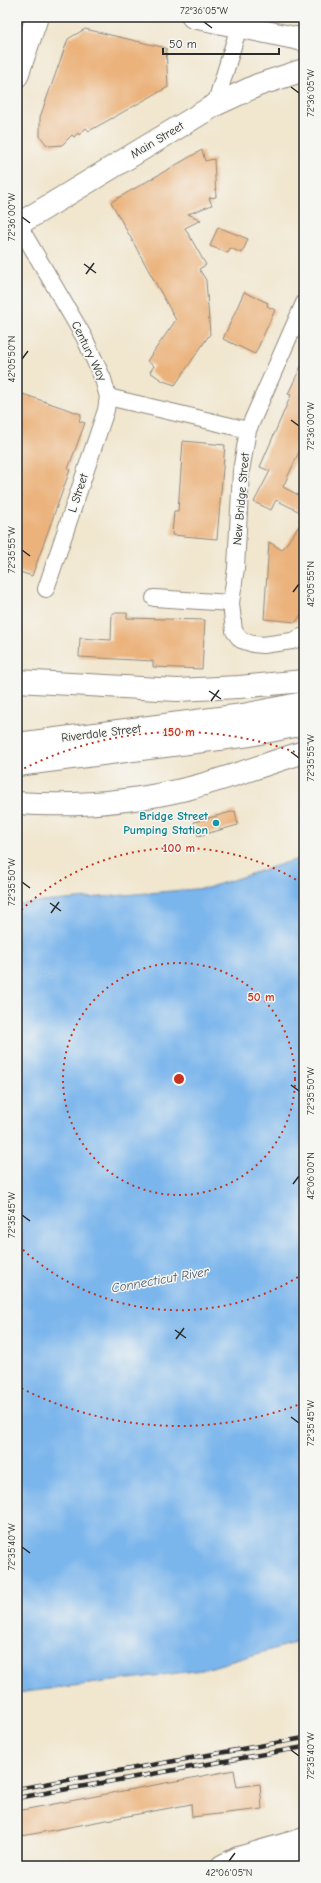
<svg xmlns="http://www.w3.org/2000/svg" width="321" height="1883" viewBox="0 0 321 1883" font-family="'Comic Neue',sans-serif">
  <rect width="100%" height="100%" fill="#f6f6f2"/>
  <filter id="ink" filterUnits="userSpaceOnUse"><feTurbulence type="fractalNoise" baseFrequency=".025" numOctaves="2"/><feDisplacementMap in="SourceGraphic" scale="8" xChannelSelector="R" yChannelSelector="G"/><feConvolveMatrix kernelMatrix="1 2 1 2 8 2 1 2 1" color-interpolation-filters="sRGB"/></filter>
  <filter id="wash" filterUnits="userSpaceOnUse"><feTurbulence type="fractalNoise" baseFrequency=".012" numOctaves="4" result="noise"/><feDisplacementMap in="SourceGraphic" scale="16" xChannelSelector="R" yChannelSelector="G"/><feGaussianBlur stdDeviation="0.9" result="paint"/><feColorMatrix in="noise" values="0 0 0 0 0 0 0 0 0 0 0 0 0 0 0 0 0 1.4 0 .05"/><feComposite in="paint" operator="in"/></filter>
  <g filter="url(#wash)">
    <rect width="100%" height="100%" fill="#f1e6ce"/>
    <!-- water -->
    <polygon fill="#7ab5ec" stroke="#52708c" points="304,857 304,1640 202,1670 17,1693 17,904 207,888"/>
    <g id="blocks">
      <!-- building -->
      <g fill="#ebb27c">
        <polygon points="85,29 166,48 168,87 89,131 86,128 79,135 78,133 74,137 72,135 62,145 50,146 46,144 40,136 40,117 68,39"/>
        <polygon points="202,150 205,161 214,159 216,197 209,198 212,205 188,214 201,220 185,228 206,265 199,269 206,280 210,334 175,385 163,381 150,372 154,366 147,361 176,320 111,202"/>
        <polygon points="218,227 248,239 242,253 230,248 228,253 210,246"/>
        <polygon points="244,292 268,303 267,306 275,310 255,354 223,339"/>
        <polygon points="304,360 304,441 283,487 304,498 304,514 276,500 271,510 254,502 270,471 260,467 291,395 288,394"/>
        <polygon points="17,392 81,414 79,421 85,423 68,469 70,470 32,576 17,571"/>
        <polygon points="183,441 225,445 217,539 172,535 174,511 178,511"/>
        <polygon points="304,519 304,610 296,622 264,619 269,542 282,550"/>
        <polygon points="112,613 127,613 127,618 205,620 202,669 153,667 153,661 79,657 80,638 111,640"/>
        <polygon points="235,811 238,825 198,836 194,822"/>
        <polygon points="234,1770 237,1787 260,1784 262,1809 192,1817 191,1804 17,1837 17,1811"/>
      </g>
    </g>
  </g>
  <g filter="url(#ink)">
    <use href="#blocks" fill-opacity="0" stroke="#8e887c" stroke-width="1"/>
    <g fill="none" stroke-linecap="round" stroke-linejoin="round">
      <defs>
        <g id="street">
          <polyline points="215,105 242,17"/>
          <polyline points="18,224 84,337 103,379 108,397 248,430"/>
          <polyline points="304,303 248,430 241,471 236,568 231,603 234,631 241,640 253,644 263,645 292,641 304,636"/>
          <polyline points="46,589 106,410 108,397"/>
          <polyline points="154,598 231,603"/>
        </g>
        <g id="secondary">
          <polyline points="193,17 304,40"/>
          <polyline points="17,225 215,105 258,85 304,70"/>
        </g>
        <g id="primary">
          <polyline points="17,76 37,17"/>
          <polyline points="256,1866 304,1854"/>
        </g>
        <g id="highway">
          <polyline points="17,681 177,690 239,687 304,681"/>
          <polyline points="17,744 243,715 304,703"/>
          <polyline points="17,765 250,735 304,724"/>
          <path d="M17,803C75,807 134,802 190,788C229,778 266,764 304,752"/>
          <polyline points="222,1866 238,1858 304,1839"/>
        </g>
      </defs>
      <!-- street casing -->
      <use href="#street" stroke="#8e887c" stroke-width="18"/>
      <!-- secondary casing -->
      <use href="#secondary" stroke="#8e887c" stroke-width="24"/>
      <!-- primary casing -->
      <use href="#primary" stroke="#8e887c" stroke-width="24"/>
      <!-- highway casing -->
      <use href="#highway" stroke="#8e887c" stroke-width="24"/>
      <!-- street -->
      <use href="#street" stroke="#fff" stroke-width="16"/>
      <!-- secondary -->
      <use href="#secondary" stroke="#fff" stroke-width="22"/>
      <!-- primary -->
      <use href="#primary" stroke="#fff" stroke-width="22"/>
      <!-- highway -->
      <use href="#highway" stroke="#fff" stroke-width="22"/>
      <defs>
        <g id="rail">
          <polyline points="17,1789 304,1738"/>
          <polyline points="17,1798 304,1747"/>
        </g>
      </defs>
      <!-- rail casing -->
      <use href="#rail" stroke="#2b2b2b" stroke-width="4.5"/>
      <!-- rail -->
      <use href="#rail" stroke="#f6f6f2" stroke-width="3" stroke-dasharray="9" stroke-linecap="butt"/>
    </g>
  </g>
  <!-- ticks -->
  <path fill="none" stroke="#2b2b2b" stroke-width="1.5" d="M204,22L212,28M291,87L299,93M22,217L30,223M84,264L96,273M86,274L94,263M22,359L28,351M291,420L299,426M22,550L30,556M293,592L299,584M209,691L221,699M211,701L219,690M291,752L299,758M22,882L30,888M50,903L61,911M51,913L59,902M291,1085L299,1091M293,1184L299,1176M22,1215L30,1221M175,1330L186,1338M176,1339L184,1328M291,1417L299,1423M22,1547L30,1553M291,1750L299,1756M229,1861L235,1853"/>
  <!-- distance rings -->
  <g fill="none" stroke="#c8321e" stroke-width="2" stroke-dasharray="2 4">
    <circle cx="179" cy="1079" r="116"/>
    <path d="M303 1274A231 231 0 0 1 17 1244M17 914A231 231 0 0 1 303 884"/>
    <path d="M303 1403A347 347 0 0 1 19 1387M19 771A347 347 0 0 1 303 755"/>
  </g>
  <!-- markers -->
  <circle fill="#0f9aa8" stroke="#f6f6f2" stroke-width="1.5" cx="216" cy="823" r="4"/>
  <g text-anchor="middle" stroke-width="3" stroke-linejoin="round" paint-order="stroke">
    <!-- street labels -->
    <g font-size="12" fill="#2b2b2b" stroke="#f6f6f2">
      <text transform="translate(157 140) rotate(-31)" y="4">Main Street</text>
      <text transform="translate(89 351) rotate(64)" y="4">Century Way</text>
      <text transform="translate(78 493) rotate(-72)" y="4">L Street</text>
      <text transform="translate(241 499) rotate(-85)" y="4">New Bridge Street</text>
      <text transform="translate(101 733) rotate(-7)" y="4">Riverdale Street</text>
    </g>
    <!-- culture labels -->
    <g font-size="12" font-weight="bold" fill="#0d838f" stroke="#f6f6f2" text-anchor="end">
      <text x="208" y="820">Bridge Street<tspan x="208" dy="14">Pumping Station</tspan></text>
    </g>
    <!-- water labels -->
    <g font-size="13" font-style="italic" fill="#435465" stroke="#f6f6f2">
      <text transform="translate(160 1279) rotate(-10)" y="5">Connecticut River</text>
    </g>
  </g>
  <circle cx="179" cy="1079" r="6" fill="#c8321e" stroke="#f6f6f2" stroke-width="2"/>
  <g font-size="12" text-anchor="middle" font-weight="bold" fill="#c8321e" stroke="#f6f6f2" stroke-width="3" stroke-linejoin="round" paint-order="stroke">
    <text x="179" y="736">150 m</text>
    <text x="179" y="852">100 m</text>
    <text x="261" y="1001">50 m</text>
  </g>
  <!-- margin -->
  <rect width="321" height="1883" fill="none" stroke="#f6f6f2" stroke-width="44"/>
  <!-- scale -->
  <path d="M163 48v6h116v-6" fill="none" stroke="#2b2b2b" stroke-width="2"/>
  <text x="169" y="48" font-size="12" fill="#2b2b2b" stroke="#f6f6f2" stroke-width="3" paint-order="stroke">50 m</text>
  <rect x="22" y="22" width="277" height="1839" fill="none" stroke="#2b2b2b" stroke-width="1.5"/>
  <g font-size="10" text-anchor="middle" fill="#2b2b2b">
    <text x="204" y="14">72°36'05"W</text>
    <text transform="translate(310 93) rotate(-90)" y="4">72°36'05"W</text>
    <text transform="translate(11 217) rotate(-90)" y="4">72°36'00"W</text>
    <text transform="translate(11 359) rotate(-90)" y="4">42°05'50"N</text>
    <text transform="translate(310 426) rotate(-90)" y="4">72°36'00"W</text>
    <text transform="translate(11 550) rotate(-90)" y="4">72°35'55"W</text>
    <text transform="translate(310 584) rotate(-90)" y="4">42°05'55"N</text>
    <text transform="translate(310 758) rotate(-90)" y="4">72°35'55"W</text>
    <text transform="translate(11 882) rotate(-90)" y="4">72°35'50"W</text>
    <text transform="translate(310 1091) rotate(-90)" y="4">72°35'50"W</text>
    <text transform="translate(310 1176) rotate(-90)" y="4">42°06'00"N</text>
    <text transform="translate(11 1215) rotate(-90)" y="4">72°35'45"W</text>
    <text transform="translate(310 1423) rotate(-90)" y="4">72°35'45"W</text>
    <text transform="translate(11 1547) rotate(-90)" y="4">72°35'40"W</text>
    <text transform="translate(310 1756) rotate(-90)" y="4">72°35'40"W</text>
    <text x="229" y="1876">42°06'05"N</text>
  </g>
</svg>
